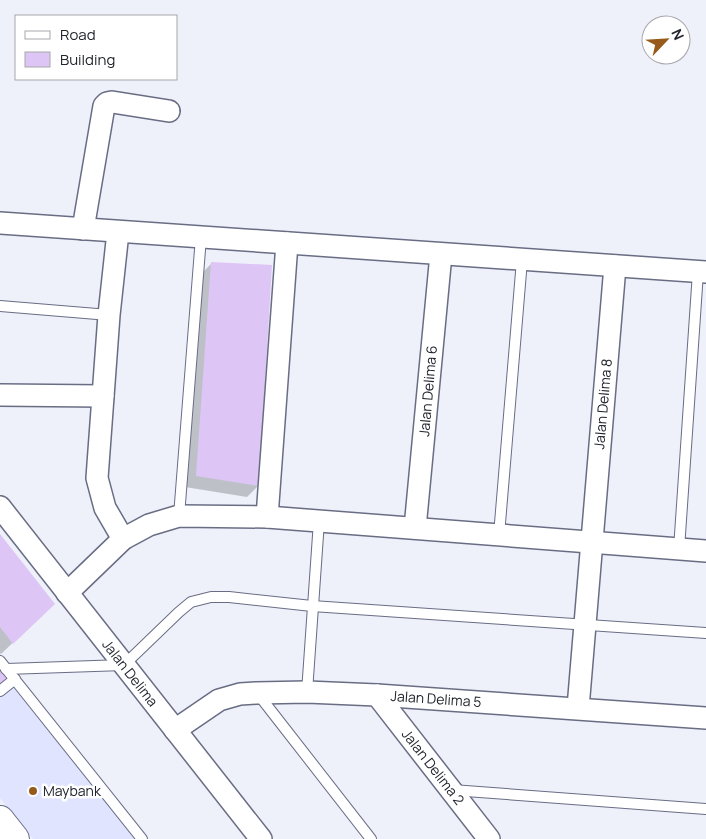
<svg xmlns="http://www.w3.org/2000/svg" width="706" height="839" viewBox="0 0 706 839" font-family="Manrope,sans-serif">
  <rect width="100%" height="100%" fill="#eef0fa"/>
  <!-- built -->
  <polygon fill="#e0e4ff" points="0,654 145,839 33,839 0,798"/>
  <!-- shadow -->
  <g fill="#0003">
    <polygon points="212,263 258,486 247,497 185,487 200,275"/>
    <polygon points="0,536 42,615 1,654 0,653"/>
  </g>
  <!-- building -->
  <g fill="#ddc6f5">
    <polygon points="211,262 272,265 259,486 196,476"/>
    <polygon points="0,534 55,604 13,644 0,627"/>
    <polygon points="0,662 11,676 0,685"/>
  </g>
  <g fill="none" stroke-linecap="round" stroke-linejoin="round">
    <defs>
      <g id="service">
        <polyline points="0,306 109,315"/>
        <polyline points="179,516 201,237"/>
        <polyline points="499,535 522,260"/>
        <polyline points="679,549 698,272"/>
        <polyline points="0,661 142,839"/>
        <polyline points="6,669 124,665 179,612 191,602 211,597 229,597 312,606 706,633"/>
        <polyline points="0,691 15,679"/>
        <polyline points="307,692 319,521"/>
        <polyline points="258,694 371,839"/>
        <polyline points="452,790 706,809"/>
      </g>
      <g id="minor">
        <polyline points="0,223 706,272"/>
        <polyline points="83,229 104,106 107,103 112,102 169,111"/>
        <polyline points="118,232 109,315 97,478 105,508 123,539"/>
        <polyline points="0,395 103,396"/>
        <polyline points="0,507 261,839"/>
        <polyline points="267,517 287,243"/>
        <polyline points="415,528 441,254"/>
        <polyline points="67,593 123,539 149,525 179,516 267,517 706,551"/>
        <polyline points="377,695 489,839"/>
        <polyline points="578,708 615,266"/>
        <polyline points="175,730 219,700 240,694 256,693 307,692 377,695 706,718"/>
      </g>
      <polyline id="secondary" points="0,820 15,839"/>
    </defs>
    <!-- service casing -->
    <use href="#service" stroke="#696d84" stroke-width="12"/>
    <!-- minor casing -->
    <use href="#minor" stroke="#696d84" stroke-width="24"/>
    <!-- secondary casing -->
    <use href="#secondary" stroke="#696d84" stroke-width="30"/>
    <!-- service -->
    <use href="#service" stroke="#fff" stroke-width="10"/>
    <!-- minor -->
    <use href="#minor" stroke="#fff" stroke-width="21"/>
    <!-- secondary -->
    <use href="#secondary" stroke="#fff" stroke-width="28"/>
  </g>
  <!-- markers -->
  <circle fill="#965b1b" stroke="#fff" stroke-width="2" cx="33" cy="791" r="5"/>
  <g text-anchor="middle" stroke-width="5" stroke-linejoin="round" paint-order="stroke">
    <!-- street labels -->
    <g font-size="14" fill="#22242d" stroke="#fff">
      <text transform="translate(428 391) rotate(-85)" y="5">Jalan Delima 6</text>
      <text transform="translate(603 404) rotate(-85)" y="5">Jalan Delima 8</text>
      <text transform="translate(130 673) rotate(52)" y="5">Jalan Delima</text>
      <text transform="translate(436 699) rotate(4)" y="5">Jalan Delima 5</text>
      <text transform="translate(433 767) rotate(52)" y="5">Jalan Delima 2</text>
    </g>
    <!-- poi labels -->
    <g font-size="14" fill="#22242d" stroke="#fff" text-anchor="start">
      <text x="43" y="796">Maybank</text>
    </g>
  </g>
  <!-- legend -->
  <rect x="15" y="15" width="162" height="65" fill="#ffffff" stroke="#a7a7ab"/>
  <rect x="25" y="31" width="25" height="8" fill="#ffffff" stroke="#a7a7ab"/>
  <text x="60" y="40" font-size="15" fill="#22242d">Road</text>
  <rect x="25" y="52" width="25" height="15" fill="#ddc6f5" stroke="#a7a7ab"/>
  <text x="60" y="65" font-size="15" fill="#22242d">Building</text>
  <!-- north arrow -->
  <g transform="translate(666 40) rotate(65)"><circle r="24" fill="#ffffff" stroke="#a7a7ab"/>
  <path d="M0-4L9 19L0 12L-9 19Z" fill="#965b1b"/>
  <text y="-8" font-size="14" font-weight="bold" text-anchor="middle" fill="#22242d">N</text>
  </g>
</svg>
